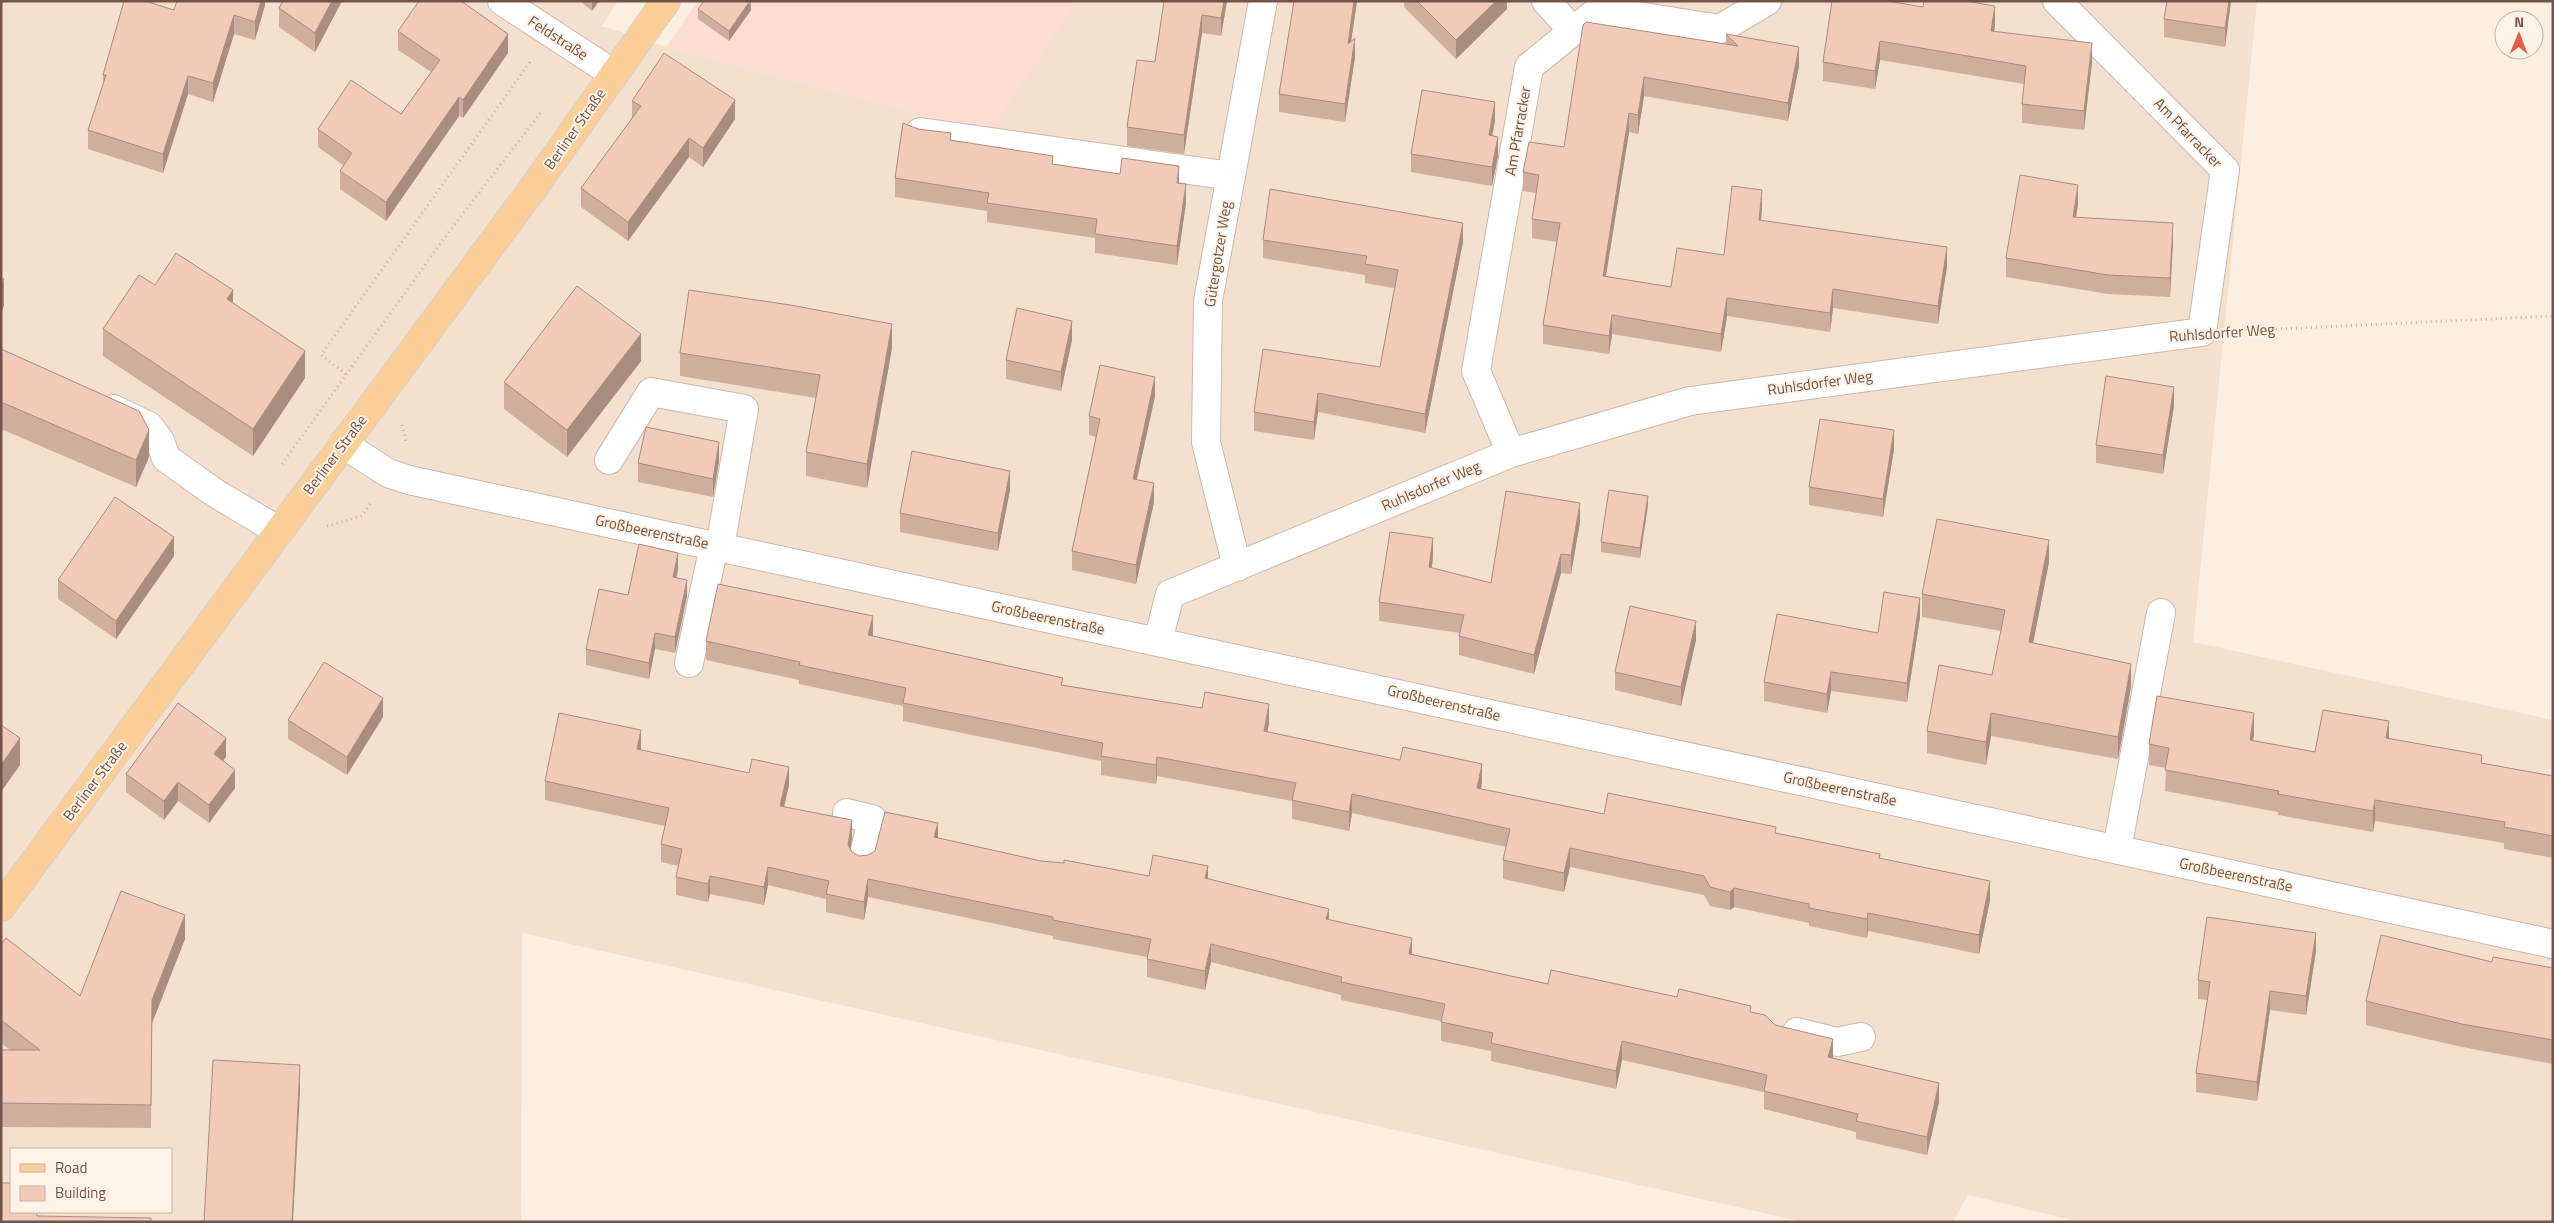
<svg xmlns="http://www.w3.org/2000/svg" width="2554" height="1223" viewBox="0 0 2554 1223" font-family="'Titillium Web',sans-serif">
  <rect width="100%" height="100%" fill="#fcefe1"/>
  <!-- residential -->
  <path fill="#f4e0cf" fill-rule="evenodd" d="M1,1H618L602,26L666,47L989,132L1076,1H2257L2193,642L2553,720V1222H2080L1968,1195L1953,1222H1803L522,933L521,1222H1ZM11,1149H171V1212H11Z"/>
  <!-- commercial -->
  <polygon fill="#fdddd4" points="698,1 1076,1 989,132 666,47"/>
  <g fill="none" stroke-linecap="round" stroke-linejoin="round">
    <defs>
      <g id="minor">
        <polyline points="502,1 614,74"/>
        <polyline points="1546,1 1573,31"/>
        <polyline points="920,132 1231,176"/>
        <polyline points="113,409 149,426 160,441 166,458 215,493 279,531"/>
        <polyline points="343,444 388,473 409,480 2553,944"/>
        <polyline points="1511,453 1476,371 1529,67 1599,10 1720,29 1767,1"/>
        <polyline points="609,460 651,392 744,409 720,547"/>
        <polyline points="1237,567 1206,442 1208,301 1263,1"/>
        <polyline points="1158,641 1170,594 1511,453 1690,401 2202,332 2225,170 2057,1"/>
        <polyline points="689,663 714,546"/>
        <polyline points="847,813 872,819 863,859"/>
        <polyline points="2117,849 2161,613"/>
        <polyline points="1797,1032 1837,1042 1861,1037"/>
      </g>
      <polyline id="major" points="1,907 534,187 666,1"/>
    </defs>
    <!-- minor casing -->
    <use href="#minor" stroke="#cfb8ab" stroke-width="30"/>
    <!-- major casing -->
    <use href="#major" stroke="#d8cfcc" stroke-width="30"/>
    <!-- path -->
    <g stroke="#d6ae9c" stroke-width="3" stroke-dasharray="1 4" stroke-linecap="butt">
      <polyline points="2236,331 2553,316"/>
      <polyline points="346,374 321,355 530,62"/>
      <polyline points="402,425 406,441"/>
      <polyline points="282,464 443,240 541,112"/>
      <polyline points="327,526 362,516 370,504"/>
    </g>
    <!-- minor -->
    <use href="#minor" stroke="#fff" stroke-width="28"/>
    <!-- major -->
    <use href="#major" stroke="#fccf98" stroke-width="28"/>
  </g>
  <!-- wall -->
  <g fill="#d0ae9e">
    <polygon points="261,1 265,1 265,5 255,40 234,34 213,102 188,94 163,173 88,149 88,130 103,85 103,75 174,10"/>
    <polygon points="342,1 315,52 279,27 279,8"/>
    <polygon points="580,1 599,1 592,11"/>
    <polygon points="751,1 751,10 729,41 698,19 698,9"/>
    <polygon points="1164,1 1227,1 1221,36 1202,33 1184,154 1127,146 1127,127 1155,62"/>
    <polygon points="1294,1 1357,1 1351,41 1355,57 1345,122 1279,112 1279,94"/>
    <polygon points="1404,1 1507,1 1507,9 1456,59 1404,7"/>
    <polygon points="1832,1 1995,25 1994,32 2092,62 2084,130 2022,123 2022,104 2024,84 1880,60 1875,89 1823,81 1823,62"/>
    <polygon points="2167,1 2231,1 2225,47 2164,37 2164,19"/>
    <polygon points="1583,25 1726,44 1726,34 1799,66 1788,121 1644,96 1638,134 1629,132 1606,276 1671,287 1724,255 1762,208 1761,221 1947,266 1938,324 1833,308 1830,332 1727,316 1721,352 1612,334 1609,354 1543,344 1543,325 1557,242 1532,238 1532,219 1536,193 1523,191 1523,172 1564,147"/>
    <polygon points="398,31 508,53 463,118 459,116 386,221 340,189 340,171 343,165 318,147 318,129 401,114 431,72 398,50"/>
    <polygon points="632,101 735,119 703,167 689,157 628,241 581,207 581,188 632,118"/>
    <polygon points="1495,120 1492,136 1498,156 1492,186 1411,172 1411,154"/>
    <polygon points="918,129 951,140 1053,164 1179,183 1186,203 1177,265 1095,253 1095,238 987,222 987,211 895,197 895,178"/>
    <polygon points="2078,204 2076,217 2173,242 2170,297 2108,294 2006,277 2006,258"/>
    <polygon points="1263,240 1463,242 1425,433 1318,412 1314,440 1254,431 1254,412 1380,367 1394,288 1365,283 1365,275 1263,258"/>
    <polygon points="155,285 233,303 305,378 253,456 103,356 103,329"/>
    <polygon points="1072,340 1061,391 1006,379 1006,360"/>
    <polygon points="892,348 867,488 806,476 806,452 816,398 680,376 680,353"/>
    <polygon points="1,349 149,457 136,487 1,429"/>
    <polygon points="641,361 567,457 504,409 504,382"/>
    <polygon points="1155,396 1137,479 1154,502 1136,584 1072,570 1072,551 1096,437 1089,435 1089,416"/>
    <polygon points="2174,406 2163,474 2096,463 2096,445"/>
    <polygon points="1894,449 1883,517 1809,505 1809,487"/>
    <polygon points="719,461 713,497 638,482 638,463"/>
    <polygon points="1010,490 998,551 900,532 900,513"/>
    <polygon points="1648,505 1640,558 1601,552 1601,542"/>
    <polygon points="1580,522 1571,574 1561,573 1534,674 1459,655 1459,636 1460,633 1379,621 1379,602 1433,557 1432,568 1491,583"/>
    <polygon points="174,556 116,639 58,599 58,580"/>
    <polygon points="2049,562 2033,643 2131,687 2118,759 1991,736 1986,765 1927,753 1927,731 1992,675 2001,631 1922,617 1922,594"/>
    <polygon points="678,569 677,577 687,596 675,653 655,649 649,679 586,665 586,649 628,595"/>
    <polygon points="1920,617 1907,702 1831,691 1827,713 1764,701 1764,682 1878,633"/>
    <polygon points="872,636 1063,685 1269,723 1267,732 1482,783 1481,789 1604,814 1776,833 1880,859 1990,900 1979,954 1868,931 1867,938 1809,926 1809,923 1734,907 1730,910 1710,906 1704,895 1570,867 1564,892 1503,879 1503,860 1506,847 1352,813 1349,831 1292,819 1292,801 1157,776 1156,784 1101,775 1101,761 903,721 903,706 799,684 799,680 706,660 706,641"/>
    <polygon points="1696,640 1681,706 1615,690 1615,672"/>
    <polygon points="383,717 347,775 288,739 288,720"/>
    <polygon points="2254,734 2253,741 2315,752 2389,738 2482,764 2553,776 2553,858 2504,849 2504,843 2375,821 2373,832 2278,815 2278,812 2165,791 2166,768 2149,765 2149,744"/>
    <polygon points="641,748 640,750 789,785 784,806 852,839 850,848 852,852 859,856 868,855 938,838 1041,861 1149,876 1208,878 1329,920 1412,954 1548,984 1677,997 1751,1012 1775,1025 1832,1058 1939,1102 1927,1155 1856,1139 1856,1132 1764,1109 1764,1092 1622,1060 1616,1089 1491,1061 1491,1051 1441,1041 1441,1021 1341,1000 1341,995 1211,962 1205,990 1147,977 1147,957 1053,939 1053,936 868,897 864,920 826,912 826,899 768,885 764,905 710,894 708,902 676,895 676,877 678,866 661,862 661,844 665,826 545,800 545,781"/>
    <polygon points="226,757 223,760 235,788 209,823 178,801 164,820 126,792 126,774"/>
    <polygon points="185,939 152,1023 151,1128 1,1127 1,1050 10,1050 1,1043 1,944 80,996"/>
    <polygon points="2316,951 2306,1015 2270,1010 2257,1101 2196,1092 2196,1073 2207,1000 2198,999 2198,980"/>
    <polygon points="2492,962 2553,968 2553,1064 2462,1047 2366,1025 2366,1001"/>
  </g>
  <!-- shaded-wall -->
  <g fill="#a98d81">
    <polygon points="261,1 265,1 265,5 255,40 255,22"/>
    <polygon points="332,1 342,1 315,52 315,33"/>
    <polygon points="592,1 599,1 592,11"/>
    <polygon points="750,1 751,10 729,41 729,31"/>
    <polygon points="1224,1 1227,1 1221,36 1221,18"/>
    <polygon points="1354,1 1357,1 1348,63 1348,44"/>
    <polygon points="1496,1 1507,1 1507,9 1456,59 1456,40"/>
    <polygon points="2229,1 2231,1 2225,47 2225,28"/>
    <polygon points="1995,6 1995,25 1991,50 1991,31"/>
    <polygon points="234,15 234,34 213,102 213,83"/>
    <polygon points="1202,15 1202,33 1184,154 1184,135"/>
    <polygon points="508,34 508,53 463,118 463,100"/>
    <polygon points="1355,38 1355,57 1345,122 1345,104"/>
    <polygon points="1880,41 1880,60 1875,89 1875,71"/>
    <polygon points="2092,43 2092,62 2084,130 2084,111"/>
    <polygon points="1799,47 1799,66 1788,121 1788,103"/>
    <polygon points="188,76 188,94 163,173 163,154"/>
    <polygon points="1644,77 1644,96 1638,134 1638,115"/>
    <polygon points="459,97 459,116 386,221 386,202"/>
    <polygon points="735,100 735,119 703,167 703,148"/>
    <polygon points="1495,102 1495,120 1489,154 1489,135"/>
    <polygon points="1629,113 1629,132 1603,294 1603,276"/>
    <polygon points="1498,137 1498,156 1492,186 1492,167"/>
    <polygon points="689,138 689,157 628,241 628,222"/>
    <polygon points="1179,166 1179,184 1177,183"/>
    <polygon points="1186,184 1186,203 1177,265 1177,246"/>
    <polygon points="2078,185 2078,204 2073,236 2073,217"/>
    <polygon points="1762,190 1762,208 1759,239 1759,220"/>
    <polygon points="1463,223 1463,242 1425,433 1425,414"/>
    <polygon points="2173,223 2173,242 2170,297 2170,278"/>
    <polygon points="1947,247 1947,266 1938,324 1938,306"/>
    <polygon points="4,279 4,306 1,313 1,286"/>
    <polygon points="1833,289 1833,308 1830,332 1830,313"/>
    <polygon points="233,290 233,317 227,299"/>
    <polygon points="1727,298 1727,316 1721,352 1721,334"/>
    <polygon points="1612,315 1612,334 1609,354 1609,336"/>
    <polygon points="1072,321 1072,340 1061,391 1061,372"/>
    <polygon points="892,324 892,348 867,488 867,464"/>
    <polygon points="641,334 641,361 567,457 567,430"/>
    <polygon points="305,351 305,378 253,456 253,429"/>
    <polygon points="1155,377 1155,396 1133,497 1133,479"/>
    <polygon points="2174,387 2174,406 2163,474 2163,455"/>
    <polygon points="1318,393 1318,412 1314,440 1314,422"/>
    <polygon points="149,430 149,457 136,487 136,460"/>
    <polygon points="1894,430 1894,449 1883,517 1883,499"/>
    <polygon points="719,442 719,461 713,497 713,479"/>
    <polygon points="1010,471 1010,490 998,551 998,533"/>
    <polygon points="1154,483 1154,502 1136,584 1136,565"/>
    <polygon points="1648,496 1648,505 1640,558 1640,548"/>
    <polygon points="1580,503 1580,522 1571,574 1571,555"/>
    <polygon points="174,537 174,556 116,639 116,621"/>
    <polygon points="1433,538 1433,557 1429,586 1429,567"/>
    <polygon points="2049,540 2049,562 2029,664 2029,642"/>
    <polygon points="678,553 678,569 673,593 673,577"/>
    <polygon points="1561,554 1561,573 1534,674 1534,655"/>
    <polygon points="687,580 687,596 675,653 675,637"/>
    <polygon points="1920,598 1920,617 1907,702 1907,683"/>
    <polygon points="873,616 873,635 868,654 868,635"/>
    <polygon points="1696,621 1696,640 1681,706 1681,687"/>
    <polygon points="655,633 655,649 649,679 649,663"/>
    <polygon points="2131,664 2131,687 2118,759 2118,737"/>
    <polygon points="1831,672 1831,691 1827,713 1827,694"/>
    <polygon points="383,698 383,717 347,775 347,757"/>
    <polygon points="1269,704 1269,723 1264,750 1264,731"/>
    <polygon points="1991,713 1991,736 1986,765 1986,742"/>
    <polygon points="2254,713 2254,734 2250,761 2250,740"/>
    <polygon points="2389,721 2389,743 2386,738"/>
    <polygon points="641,730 641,748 637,767 637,749"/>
    <polygon points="20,738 20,765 1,792 1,765"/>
    <polygon points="226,738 226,757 214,772 214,754"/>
    <polygon points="1157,757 1157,776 1156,784 1156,765"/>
    <polygon points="1482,764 1482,783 1477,806 1477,788"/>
    <polygon points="789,767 789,785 780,824 780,806"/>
    <polygon points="235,770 235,788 209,823 209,805"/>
    <polygon points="178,782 178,801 164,820 164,801"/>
    <polygon points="1352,794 1352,813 1349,831 1349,812"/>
    <polygon points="2375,800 2375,821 2373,832 2373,811"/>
    <polygon points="852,820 852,839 848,863 848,845"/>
    <polygon points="938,823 938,841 934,837"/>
    <polygon points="1570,848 1570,867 1564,892 1564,873"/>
    <polygon points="1208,866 1208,884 1205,878"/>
    <polygon points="768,867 768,885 764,905 764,887"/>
    <polygon points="710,876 710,894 708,902 708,884"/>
    <polygon points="868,879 868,897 864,920 864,902"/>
    <polygon points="1990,881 1990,900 1979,954 1979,935"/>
    <polygon points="1734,888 1734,907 1730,910 1730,892"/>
    <polygon points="1329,909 1329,927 1326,919"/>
    <polygon points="1868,913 1868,931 1867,938 1867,919"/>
    <polygon points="185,915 185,939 152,1023 151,1128 152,1000"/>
    <polygon points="2316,933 2316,951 2306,1015 2306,996"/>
    <polygon points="1412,938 1412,956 1409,954"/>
    <polygon points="1211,944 1211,962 1205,990 1205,971"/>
    <polygon points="2270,991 2270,1010 2257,1101 2257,1082"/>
    <polygon points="1833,1039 1833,1057 1828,1075 1828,1057"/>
    <polygon points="1622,1041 1622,1060 1616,1089 1616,1071"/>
    <polygon points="300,1065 300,1092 293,1222 292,1222"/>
    <polygon points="1939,1083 1939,1102 1927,1155 1927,1137"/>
  </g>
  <!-- building -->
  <g fill="#f2cab8" stroke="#a98d81">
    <polygon points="124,1 145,1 174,10 177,1 261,1 255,22 234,15 213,83 188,76 163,154 88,130 106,75 103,75"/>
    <polygon points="283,1 332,1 315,33 279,8"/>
    <polygon points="419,1 461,1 508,34 463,100 459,97 386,202 340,171 352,153 318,129 351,80 401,114 440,60 398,31"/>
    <polygon points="704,1 750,1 729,31 698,9"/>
    <polygon points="1164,1 1224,1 1221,18 1202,15 1184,135 1127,127 1137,60 1155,62"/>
    <polygon points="1294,1 1354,1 1348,44 1355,38 1345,104 1279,94"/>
    <polygon points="1417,1 1496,1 1456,40"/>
    <polygon points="1832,1 1887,1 1923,7 1924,1 1966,1 1995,6 1991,31 2092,43 2084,111 2022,104 2026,66 1880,41 1875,71 1823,62"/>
    <polygon points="2167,1 2229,1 2225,28 2164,19"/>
    <polygon points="1586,22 1738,46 1726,34 1799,47 1788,103 1644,77 1638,115 1629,113 1603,276 1671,287 1677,248 1724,255 1732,186 1762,190 1759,220 1947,247 1938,306 1833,289 1830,313 1727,298 1721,334 1612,315 1609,336 1543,325 1560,223 1532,219 1539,175 1523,172 1529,142 1564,147 1583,25"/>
    <polygon points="664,53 735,100 703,148 689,138 628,222 581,188 641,106 632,101"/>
    <polygon points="1422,90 1495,102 1489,135 1498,137 1492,167 1411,154"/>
    <polygon points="903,123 918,129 951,133 950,140 1053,156 1052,164 1120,174 1122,158 1179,166 1177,183 1186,184 1177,246 1095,234 1097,219 987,203 989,193 895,178"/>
    <polygon points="2020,175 2078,185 2073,217 2173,223 2170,278 2108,275 2006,258"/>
    <polygon points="1270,189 1463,223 1425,414 1318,393 1314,422 1254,412 1263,349 1380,367 1398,270 1365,264 1367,256 1263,240"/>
    <polygon points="176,253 233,290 227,299 305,351 253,429 103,329 139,275 155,285"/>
    <polygon points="1,278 4,279 1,286"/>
    <polygon points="577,286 641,334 567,430 504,382"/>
    <polygon points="689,290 790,305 892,324 867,464 806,452 820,375 680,353"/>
    <polygon points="1017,308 1072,321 1061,372 1006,360"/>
    <polygon points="1,349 139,411 149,430 136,460 1,402"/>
    <polygon points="1100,365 1155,377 1133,479 1154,483 1136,565 1072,551 1100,419 1089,416"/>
    <polygon points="2106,376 2174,387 2163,455 2096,445"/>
    <polygon points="1820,419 1894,430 1883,499 1809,487"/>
    <polygon points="646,427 719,442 713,479 638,463"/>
    <polygon points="912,451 1010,471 998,533 900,513"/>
    <polygon points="1609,490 1648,496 1640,548 1601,542"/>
    <polygon points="1506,491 1580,503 1571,555 1561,554 1534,655 1459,636 1464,615 1379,602 1390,532 1433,538 1429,567 1491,583"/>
    <polygon points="115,497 174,537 116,621 58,580"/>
    <polygon points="1937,519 2049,540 2029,642 2131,664 2118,737 1991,713 1986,742 1927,731 1939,665 1992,675 2005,610 1922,594"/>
    <polygon points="639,544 678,553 673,577 687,580 675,637 655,633 649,663 586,649 599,589 628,595"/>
    <polygon points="718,584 873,616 868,635 1063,678 1061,685 1202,708 1205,692 1269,704 1264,731 1400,760 1403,747 1482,764 1477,788 1604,814 1608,793 1776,827 1775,833 1880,854 1879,858 1990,881 1979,935 1868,913 1867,919 1809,908 1809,904 1734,888 1730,892 1710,887 1704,876 1570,848 1564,873 1503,860 1510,829 1352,794 1349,812 1292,800 1296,783 1157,757 1156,765 1101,756 1103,743 903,703 906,688 799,665 800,662 706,641"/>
    <polygon points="1884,592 1920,598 1907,683 1831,672 1827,694 1764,682 1777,614 1878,633"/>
    <polygon points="1630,606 1696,621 1681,687 1615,672"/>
    <polygon points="324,662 383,698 347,757 288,720"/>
    <polygon points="2157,696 2254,713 2250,740 2315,752 2323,710 2389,721 2386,738 2482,755 2481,763 2553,776 2553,836 2504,827 2505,822 2375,800 2373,811 2278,794 2279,791 2165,770 2169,748 2149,744"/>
    <polygon points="178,703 226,738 214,754 235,770 209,805 178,782 164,801 126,774"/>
    <polygon points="559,713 641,730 637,749 749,773 752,759 789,767 780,806 852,820 848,845 852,852 859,856 868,855 875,851 885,812 938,823 934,837 1041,861 1064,863 1064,860 1149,876 1153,855 1208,866 1205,878 1329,909 1326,919 1412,938 1409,954 1548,984 1551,970 1677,997 1679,989 1751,1006 1750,1012 1765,1015 1775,1025 1833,1039 1828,1057 1939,1083 1927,1137 1856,1121 1858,1114 1764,1091 1767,1075 1622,1041 1616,1071 1491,1043 1493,1033 1441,1022 1445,1004 1341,982 1342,977 1211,944 1205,971 1147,959 1151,939 1053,920 1053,917 868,879 864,902 826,894 829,881 768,867 764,887 710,876 708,884 676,877 682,849 661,844 669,808 545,781"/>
    <polygon points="1,725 20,738 1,765"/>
    <polygon points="121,891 185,915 152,1000 151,1105 1,1103 1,1050 40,1050 1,1020 1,944 6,938 80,996"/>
    <polygon points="2207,917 2316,933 2306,996 2270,991 2257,1082 2196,1073 2210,982 2198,980"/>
    <polygon points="2381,935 2492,962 2493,957 2553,968 2553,1040 2462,1024 2366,1001"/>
    <polygon points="213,1060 300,1065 292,1222 204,1222"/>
    <polygon points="1,1183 11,1183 11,1212 37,1212 37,1216 151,1218 151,1222 1,1222"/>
  </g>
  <g text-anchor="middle" stroke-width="4" stroke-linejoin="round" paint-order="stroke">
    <!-- street labels -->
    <g font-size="15" fill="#735448" stroke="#fff3e7">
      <text transform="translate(558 38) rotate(33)" y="5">Feldstraße</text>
      <text transform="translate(575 129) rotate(-55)" y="5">Berliner Straße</text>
      <text transform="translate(1518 131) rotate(-80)" y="5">Am Pfarracker</text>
      <text transform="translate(2188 133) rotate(46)" y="5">Am Pfarracker</text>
      <text transform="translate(1218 254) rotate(-81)" y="5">Gütergotzer Weg</text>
      <text transform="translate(2222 333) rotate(-4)" y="5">Ruhlsdorfer Weg</text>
      <text transform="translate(1820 383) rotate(-8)" y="5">Ruhlsdorfer Weg</text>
      <text transform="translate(335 455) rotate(-53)" y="5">Berliner Straße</text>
      <text transform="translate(1431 486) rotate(-23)" y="5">Ruhlsdorfer Weg</text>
      <text transform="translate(652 532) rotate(12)" y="5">Großbeerenstraße</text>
      <text transform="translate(1048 618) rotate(12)" y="5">Großbeerenstraße</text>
      <text transform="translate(1444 703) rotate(13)" y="5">Großbeerenstraße</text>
      <text transform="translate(95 781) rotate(-53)" y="5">Berliner Straße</text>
      <text transform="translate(1840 789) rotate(12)" y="5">Großbeerenstraße</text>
      <text transform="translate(2236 875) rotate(12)" y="5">Großbeerenstraße</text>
    </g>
  </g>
  <!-- border -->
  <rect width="2554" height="1223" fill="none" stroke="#735448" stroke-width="5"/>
  <!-- legend -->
  <rect x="10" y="1148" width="162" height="65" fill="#fff3e7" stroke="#c7b3a7"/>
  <rect x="20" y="1164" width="25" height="8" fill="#fccf98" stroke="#c7b3a7"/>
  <text x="55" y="1173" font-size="15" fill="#735448">Road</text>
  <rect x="20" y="1186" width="25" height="15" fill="#f2cab8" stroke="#c7b3a7"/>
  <text x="55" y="1198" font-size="15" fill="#735448">Building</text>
  <!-- north arrow -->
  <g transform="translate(2519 35) rotate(1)"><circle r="24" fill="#fff3e7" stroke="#c7b3a7"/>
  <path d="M0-4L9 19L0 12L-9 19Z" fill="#e75c44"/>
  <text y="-8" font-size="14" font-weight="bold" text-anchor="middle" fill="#735448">N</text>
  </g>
</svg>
